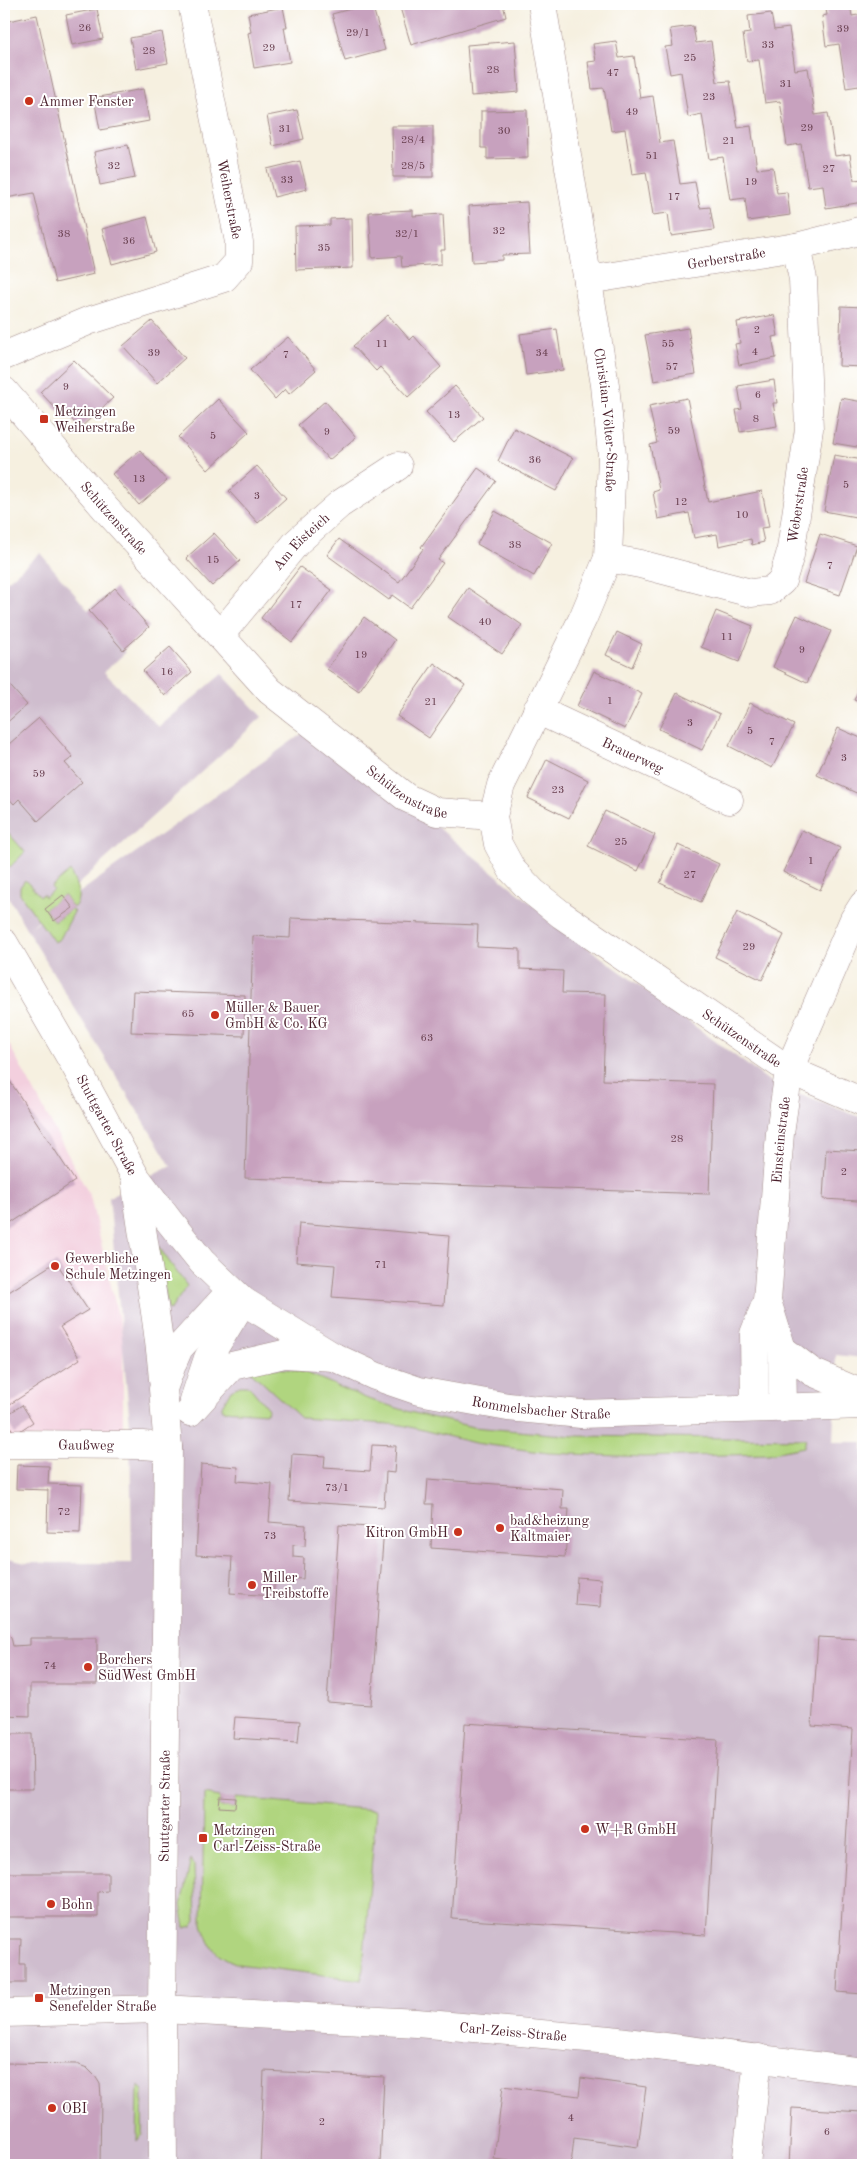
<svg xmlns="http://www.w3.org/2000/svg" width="867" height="2169" viewBox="0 0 867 2169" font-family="'Old Standard TT',serif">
  <rect width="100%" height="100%" fill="#fff"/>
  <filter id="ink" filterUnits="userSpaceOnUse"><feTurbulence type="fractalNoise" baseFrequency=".02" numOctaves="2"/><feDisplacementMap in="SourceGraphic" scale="10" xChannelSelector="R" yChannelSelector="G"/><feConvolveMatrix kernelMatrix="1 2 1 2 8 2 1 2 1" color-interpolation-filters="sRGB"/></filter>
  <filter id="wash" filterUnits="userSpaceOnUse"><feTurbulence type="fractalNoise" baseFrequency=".0096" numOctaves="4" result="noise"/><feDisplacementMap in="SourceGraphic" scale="20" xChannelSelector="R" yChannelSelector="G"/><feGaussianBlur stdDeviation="1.12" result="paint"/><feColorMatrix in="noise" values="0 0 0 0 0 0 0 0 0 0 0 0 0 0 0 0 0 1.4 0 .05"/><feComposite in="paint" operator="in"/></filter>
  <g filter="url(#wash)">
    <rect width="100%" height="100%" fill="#f6f0e0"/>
    <!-- built -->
    <polygon fill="#f3cfde" points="4,1035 90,1196 123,1337 123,1439 4,1438"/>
    <!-- industrial -->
    <polygon fill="#cfbdce" points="40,553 88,610 115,588 149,627 123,650 125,653 104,672 159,727 222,674 262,717 31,927 313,726 564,930 776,1086 863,1118 863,1358 836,1355 833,1442 863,1442 863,2165 4,2165 4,1558 26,1563 132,1563 130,1424 109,1197 171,1166 27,930 4,889 4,584"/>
    <!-- green -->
    <g fill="#b0d57f" stroke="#7d7a55">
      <polygon points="4,828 25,852 10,867 4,861"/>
      <path d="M70,871C75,883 84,897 73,908L64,895L45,909L54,922L71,909L74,912L60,939L54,942L20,894V887L25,880L40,896L43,894L45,897L53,890L51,887Z"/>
      <polygon points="158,1246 187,1286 171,1309 168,1310"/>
      <polygon points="268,1368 288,1369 307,1373 368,1399 410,1412 473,1427 574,1436 806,1439 804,1447 768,1454 642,1457 548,1453 475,1443 402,1425 301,1418 249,1370"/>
      <polygon points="240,1386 249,1386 268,1409 267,1413 222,1410 222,1406 231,1390"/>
      <path d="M204,1794L220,1797L219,1807L235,1808L236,1798L376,1810L362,1980L238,1964C215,1955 209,1947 202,1924Z"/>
      <polygon points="191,1859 194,1865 196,1920 192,1926 185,1928 181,1905"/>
      <polygon points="138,2086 143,2090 142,2134 137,2141"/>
    </g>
    <g id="blocks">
      <!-- building -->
      <g fill="#c7a1be">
        <polygon points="369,4 372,4 385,50 345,61 332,14"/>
        <polygon points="399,4 503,4 506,17 411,45"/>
        <polygon points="825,4 850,4 852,16 863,14 863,111 859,86 846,88 839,44 826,46 822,16 827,15"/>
        <polygon points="283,7 287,27 284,27 290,62 254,68 248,33 251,32 248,14"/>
        <polygon points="97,9 103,39 72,45 66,15"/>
        <polygon points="771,13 774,30 789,28 795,70 808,68 815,115 828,113 835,156 850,154 854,180 863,179 863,202 826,208 823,185 808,187 801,144 787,146 780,101 765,103 759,60 747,61 743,34 750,33 748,16"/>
        <polygon points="37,15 94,274 55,283 34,193 6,198 4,188 4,22"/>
        <polygon points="693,26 696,43 711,41 717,82 730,81 738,128 751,126 757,169 773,167 777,193 787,192 790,215 748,221 745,198 730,200 723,157 709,159 702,114 688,117 681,72 670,74 665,47 673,46 670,29"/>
        <polygon points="162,32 168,63 136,69 130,38"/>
        <polygon points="515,41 519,92 471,96 467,45"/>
        <polygon points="616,41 619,58 634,56 640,98 653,96 660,143 673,141 680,184 695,182 700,208 710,207 714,230 671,236 668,213 653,215 646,172 632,174 625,129 611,131 604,88 592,89 588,62 596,61 593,44"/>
        <polygon points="143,89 149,121 100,130 94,98"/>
        <polygon points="297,110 304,139 273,146 267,116"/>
        <polygon points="527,110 528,158 487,159 487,148 481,148 481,111"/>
        <polygon points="392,126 433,126 433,177 393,177"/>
        <polygon points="128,145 135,178 100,185 94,152"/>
        <polygon points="300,161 307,189 274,197 267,169"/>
        <polygon points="527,202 530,254 502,255 502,260 472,262 469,206"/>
        <polygon points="413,210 413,216 443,214 445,250 441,250 441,264 402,267 401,256 372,258 369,212"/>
        <polygon points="147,217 156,252 112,264 102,229"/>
        <polygon points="352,218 353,268 296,270 295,226 330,225 330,219"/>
        <polygon points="841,306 863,307 863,367 839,366"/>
        <polygon points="388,315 410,340 414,336 441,367 408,397 380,367 376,371 353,346"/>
        <polygon points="774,315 778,336 772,337 776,358 739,365 735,344 740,343 737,322"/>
        <polygon points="152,321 185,358 157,383 123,346"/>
        <polygon points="688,328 696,374 654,381 645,335"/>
        <polygon points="557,329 563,370 526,375 520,334"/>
        <polygon points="288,337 316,370 289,394 285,389 275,399 250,370"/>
        <polygon points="74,360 113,398 80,428 61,409 58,411 40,392"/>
        <polygon points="774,380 777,403 773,403 777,426 740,432 736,410 742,409 738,386"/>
        <polygon points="455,386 483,417 454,442 426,412"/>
        <polygon points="687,398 708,502 762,491 769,527 761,528 764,542 752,545 751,539 719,546 717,534 694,538 689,513 658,519 653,492 659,490 650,445 657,443 649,406"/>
        <polygon points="841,398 863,402 863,448 833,443"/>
        <polygon points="218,399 249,432 208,470 178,437"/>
        <polygon points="325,401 356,437 329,460 298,425"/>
        <polygon points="514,428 573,458 556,491 498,461"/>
        <polygon points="140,450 167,481 139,505 112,474"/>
        <polygon points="834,455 863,460 861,518 824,511"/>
        <polygon points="257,466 286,498 258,523 229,491"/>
        <polygon points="478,468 496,481 438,560 443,563 410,608 392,595 389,600 327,555 339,539 399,582 423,549 421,547"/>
        <polygon points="495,511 552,543 534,576 477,544"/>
        <polygon points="214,533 240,561 212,586 186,558"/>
        <polygon points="820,534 857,546 840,595 804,583"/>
        <polygon points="300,567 332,590 292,642 261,618"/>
        <polygon points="115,588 149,627 123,650 89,611"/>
        <polygon points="468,588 522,625 502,654 448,617"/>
        <polygon points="716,611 753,626 739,662 701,647"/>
        <polygon points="797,615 831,631 807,683 773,667"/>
        <polygon points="364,617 395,640 359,691 327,669"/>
        <polygon points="617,632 642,644 632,667 606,655"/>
        <polygon points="170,647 192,672 165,696 143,671"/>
        <polygon points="434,663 465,685 429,738 397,716"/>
        <polygon points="594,671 642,694 625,729 577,706"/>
        <polygon points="4,679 27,705 4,725"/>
        <polygon points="863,681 863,704 854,700"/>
        <polygon points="677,693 720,714 702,750 659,729"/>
        <polygon points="750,703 794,725 772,768 729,746"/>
        <polygon points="39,718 73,757 65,763 82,782 38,821 19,799 14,804 4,793 4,738 9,744"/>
        <polygon points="838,728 863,739 863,796 817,775"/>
        <polygon points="547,759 588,780 569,818 528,798"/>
        <polygon points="605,811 655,835 638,871 588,846"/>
        <polygon points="802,830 840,848 820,890 783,872"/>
        <polygon points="678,845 719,864 701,902 660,883"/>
        <polygon points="63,895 73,908 54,921 45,909"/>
        <polygon points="737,912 784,935 762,980 715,957"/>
        <polygon points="291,918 478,925 477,947 520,949 520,969 563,971 562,993 606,994 603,1080 713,1084 709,1194 245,1178 253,936 290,938"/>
        <polygon points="133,991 245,995 244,1036 131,1032"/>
        <polygon points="4,1072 75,1181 4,1228"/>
        <polygon points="826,1149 863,1151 863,1191 858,1190 858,1201 823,1199"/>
        <polygon points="299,1223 449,1236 444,1305 332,1297 335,1265 296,1262"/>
        <polygon points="56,1262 88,1310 60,1327 80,1359 4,1408 4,1295"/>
        <polygon points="22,1405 33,1422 15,1434 4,1417"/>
        <polygon points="372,1445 396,1446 394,1473 386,1472 384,1507 289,1501 292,1454 325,1456 324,1468 370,1471"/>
        <polygon points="201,1464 238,1467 237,1481 272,1484 269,1522 306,1525 305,1546 293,1545 293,1557 304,1558 303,1579 275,1577 273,1596 230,1593 232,1557 196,1555"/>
        <polygon points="17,1465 49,1466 48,1484 82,1485 80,1533 47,1532 48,1490 16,1489"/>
        <polygon points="428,1479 563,1489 562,1509 569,1509 565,1557 431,1548 433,1504 426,1504"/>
        <polygon points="339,1525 384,1528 371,1705 327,1702"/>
        <polygon points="577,1577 601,1579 600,1607 575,1605"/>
        <polygon points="862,1593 863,1594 863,1994 837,1992 853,1729 812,1726 818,1637 859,1639"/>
        <polygon points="4,1630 11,1637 13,1646 30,1645 30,1638 97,1638 97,1684 30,1684 30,1716 4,1715"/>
        <polygon points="235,1717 300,1721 298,1742 233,1738"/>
        <polygon points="465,1723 718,1740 706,1935 452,1919"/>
        <polygon points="4,1734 32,1734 33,1789 4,1789"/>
        <polygon points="220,1797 236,1798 235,1808 219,1807"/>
        <polygon points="4,1873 108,1873 108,1891 98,1892 98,1917 4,1917"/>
        <polygon points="4,1939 21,1939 20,1964 25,1964 25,1983 4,1983"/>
        <polygon points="4,2063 77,2064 87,2068 95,2076 100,2084 101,2097 100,2165 4,2165"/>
        <polygon points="264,2071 384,2077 380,2165 260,2165"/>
        <polygon points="581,2078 646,2087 638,2147 574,2138 571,2165 540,2165 494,2159 503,2086 579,2096"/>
        <polygon points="792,2108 863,2112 863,2165 789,2165"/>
      </g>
    </g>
  </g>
  <g filter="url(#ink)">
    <use href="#blocks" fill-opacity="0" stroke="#a08886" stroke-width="1"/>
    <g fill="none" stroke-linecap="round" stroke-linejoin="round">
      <defs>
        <g id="minor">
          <path id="s1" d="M542,4L605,385L612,455L608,558L583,618L501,785L493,816L498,844L512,870L533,892L562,915L789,1070L863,1102"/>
          <path id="s2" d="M588,280L796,247L863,230"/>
          <polyline points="4,356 88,321 224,278 239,261 239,242 192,4"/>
          <path id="s3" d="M4,391L105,508L270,691L407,798L437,812L493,816"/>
          <path id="s4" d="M608,558L640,564L751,593L770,591L782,581L790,555L809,429L803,279L796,247"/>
          <path id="s5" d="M220,635L297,542L340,504L398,466"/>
          <path id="s6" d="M537,710L729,800"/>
          <polyline points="767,1301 782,1349 783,1408"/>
          <polyline points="782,1349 812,1372 863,1394"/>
          <path id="s7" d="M755,1408L754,1334L767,1301L780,1133L789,1070L854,919L863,905"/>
          <path id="s8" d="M4,1444L142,1445L168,1447"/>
          <path id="s9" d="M4,2013L162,2009L417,2023L610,2040L863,2072"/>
          <polyline points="746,2165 758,2058"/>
        </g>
        <g id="tertiary">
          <path d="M135,1176C142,1244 158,1311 163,1380"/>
          <polyline points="194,1400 208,1358 243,1301"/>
          <polyline points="190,1412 232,1366 284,1354 334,1357"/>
          <path id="s10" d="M163,2165L162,2009L168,1447L163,1389L173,1362L179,1348L231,1291"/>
        </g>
        <g id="secondary">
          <path id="s11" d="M4,943L77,1069L135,1176L169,1221L202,1262L243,1301L334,1357L375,1376L419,1391L508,1407L581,1414L863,1405"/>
        </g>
      </defs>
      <!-- minor casing -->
      <use href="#minor" stroke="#a08886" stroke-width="29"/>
      <!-- tertiary casing -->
      <use href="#tertiary" stroke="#a08886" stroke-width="29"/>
      <!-- secondary casing -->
      <use href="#secondary" stroke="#a08886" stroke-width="29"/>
      <!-- minor -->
      <use href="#minor" stroke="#fff" stroke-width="28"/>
      <!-- tertiary -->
      <use href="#tertiary" stroke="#fff" stroke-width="28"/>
      <!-- secondary -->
      <use href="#secondary" stroke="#fff" stroke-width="28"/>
    </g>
  </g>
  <!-- markers -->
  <g fill="#c8321e" stroke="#fff" stroke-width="2">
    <circle cx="29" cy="101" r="5"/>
    <rect x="39" y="414" width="10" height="10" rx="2.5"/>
    <circle cx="215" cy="1015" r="5"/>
    <circle cx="55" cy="1266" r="5"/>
    <circle cx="500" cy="1528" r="5"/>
    <circle cx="458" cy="1532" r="5"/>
    <circle cx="252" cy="1585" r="5"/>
    <circle cx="88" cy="1667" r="5"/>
    <circle cx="585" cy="1829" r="5"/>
    <rect x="198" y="1833" width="10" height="10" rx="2.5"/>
    <circle cx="51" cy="1904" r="5"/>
    <rect x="34" y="1993" width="10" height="10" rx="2.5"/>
    <circle cx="52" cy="2108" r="5"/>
  </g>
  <g text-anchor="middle" stroke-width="4" stroke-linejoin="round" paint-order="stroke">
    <!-- number labels -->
    <g font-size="11" fill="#694050">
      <text x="85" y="31">26</text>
      <text x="843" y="32">39</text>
      <text x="358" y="36">29/1</text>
      <text x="768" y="48">33</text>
      <text x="269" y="51">29</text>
      <text x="149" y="54">28</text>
      <text x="690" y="61">25</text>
      <text x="493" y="73">28</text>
      <text x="613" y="76">47</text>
      <text x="786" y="87">31</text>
      <text x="709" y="100">23</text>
      <text x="632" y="115">49</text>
      <text x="807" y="131">29</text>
      <text x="285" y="132">31</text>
      <text x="504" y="134">30</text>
      <text x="413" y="143">28/4</text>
      <text x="729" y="144">21</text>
      <text x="652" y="159">51</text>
      <text x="114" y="169">32</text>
      <text x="413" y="169">28/5</text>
      <text x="829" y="172">27</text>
      <text x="287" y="183">33</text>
      <text x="751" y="185">19</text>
      <text x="674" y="200">17</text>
      <text x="499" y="234">32</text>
      <text x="64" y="237">38</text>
      <text x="407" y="237">32/1</text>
      <text x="129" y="244">36</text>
      <text x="324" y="251">35</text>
      <text x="757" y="333">2</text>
      <text x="382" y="347">11</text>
      <text x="668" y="347">55</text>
      <text x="755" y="355">4</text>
      <text x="154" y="356">39</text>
      <text x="542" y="356">34</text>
      <text x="286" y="358">7</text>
      <text x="672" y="370">57</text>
      <text x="66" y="390">9</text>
      <text x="758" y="398">6</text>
      <text x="454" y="418">13</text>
      <text x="756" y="422">8</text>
      <text x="674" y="434">59</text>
      <text x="327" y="435">9</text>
      <text x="213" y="439">5</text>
      <text x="535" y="463">36</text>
      <text x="139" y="482">13</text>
      <text x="846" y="488">5</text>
      <text x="257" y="499">3</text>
      <text x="681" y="505">12</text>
      <text x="742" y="518">10</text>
      <text x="515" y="548">38</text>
      <text x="213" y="563">15</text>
      <text x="830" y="569">7</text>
      <text x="296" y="608">17</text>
      <text x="485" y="625">40</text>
      <text x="727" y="640">11</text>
      <text x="802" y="653">9</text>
      <text x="361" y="658">19</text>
      <text x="167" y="675">16</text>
      <text x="610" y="704">1</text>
      <text x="431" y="705">21</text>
      <text x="690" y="726">3</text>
      <text x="750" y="734">5</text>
      <text x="772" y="745">7</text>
      <text x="844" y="761">3</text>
      <text x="39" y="777">59</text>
      <text x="558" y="793">23</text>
      <text x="621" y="845">25</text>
      <text x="811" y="864">1</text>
      <text x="690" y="878">27</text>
      <text x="749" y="950">29</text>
      <text x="188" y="1017">65</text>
      <text x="427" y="1041">63</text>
      <text x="677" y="1142">28</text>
      <text x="844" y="1175">2</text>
      <text x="381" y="1268">71</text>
      <text x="337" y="1491">73/1</text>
      <text x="64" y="1515">72</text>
      <text x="270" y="1539">73</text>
      <text x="50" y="1669">74</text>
      <text x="571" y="2121">4</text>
      <text x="322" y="2125">2</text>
      <text x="827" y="2135">6</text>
    </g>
    <!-- poi labels -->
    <g font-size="14" fill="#4a1f2b" stroke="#fff" text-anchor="start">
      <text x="39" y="106">Ammer Fenster</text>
      <text x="54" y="416">Metzingen<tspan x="54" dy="16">Weiherstraße</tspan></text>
      <text x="225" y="1012">Müller &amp; Bauer<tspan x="225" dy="16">GmbH &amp; Co. KG</tspan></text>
      <text x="65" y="1263">Gewerbliche<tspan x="65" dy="16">Schule Metzingen</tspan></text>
      <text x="510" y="1525">bad&amp;heizung<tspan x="510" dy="16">Kaltmaier</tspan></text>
      <text x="448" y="1537" text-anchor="end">Kitron GmbH</text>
      <text x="262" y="1582">Miller<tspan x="262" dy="16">Treibstoffe</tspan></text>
      <text x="98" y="1664">Borchers<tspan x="98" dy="16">SüdWest GmbH</tspan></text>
      <text x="595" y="1834">W+R GmbH</text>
      <text x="213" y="1835">Metzingen<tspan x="213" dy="16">Carl-Zeiss-Straße</tspan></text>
      <text x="61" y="1909">Bohn</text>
      <text x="49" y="1995">Metzingen<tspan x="49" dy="16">Senefelder Straße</tspan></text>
      <text x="62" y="2113">OBI</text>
    </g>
    <!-- street labels -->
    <g font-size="14" fill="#4a1f2b" stroke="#fff">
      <text transform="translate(230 199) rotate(79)" y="5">Weiherstraße</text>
      <text dy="5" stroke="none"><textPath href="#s2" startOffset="140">Gerberstraße</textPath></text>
      <text dy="5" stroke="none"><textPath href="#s1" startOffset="421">Christian-Völter-Straße</textPath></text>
      <text dy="5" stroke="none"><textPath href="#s4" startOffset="260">Weberstraße</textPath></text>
      <text dy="5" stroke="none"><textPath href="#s3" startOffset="168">Schützenstraße</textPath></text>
      <text dy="5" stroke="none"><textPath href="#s5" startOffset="124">Am Eisteich</textPath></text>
      <text dy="5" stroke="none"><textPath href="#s6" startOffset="106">Brauerweg</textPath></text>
      <text dy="5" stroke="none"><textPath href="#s3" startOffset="572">Schützenstraße</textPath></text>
      <text dy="5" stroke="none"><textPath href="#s1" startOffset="1186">Schützenstraße</textPath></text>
      <text dy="5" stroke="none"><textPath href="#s11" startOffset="209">Stuttgarter Straße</textPath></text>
      <text dy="5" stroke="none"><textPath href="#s7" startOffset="271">Einsteinstraße</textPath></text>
      <text dy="5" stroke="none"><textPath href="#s11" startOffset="755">Rommelsbacher Straße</textPath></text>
      <text dy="5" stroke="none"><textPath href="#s8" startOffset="82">Gaußweg</textPath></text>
      <text dy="5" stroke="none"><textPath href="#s10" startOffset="359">Stuttgarter Straße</textPath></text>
      <text dy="5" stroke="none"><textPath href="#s9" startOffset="510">Carl-Zeiss-Straße</textPath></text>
    </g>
  </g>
  <!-- margin -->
  <rect width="867" height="2169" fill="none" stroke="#fff" stroke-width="20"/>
</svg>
